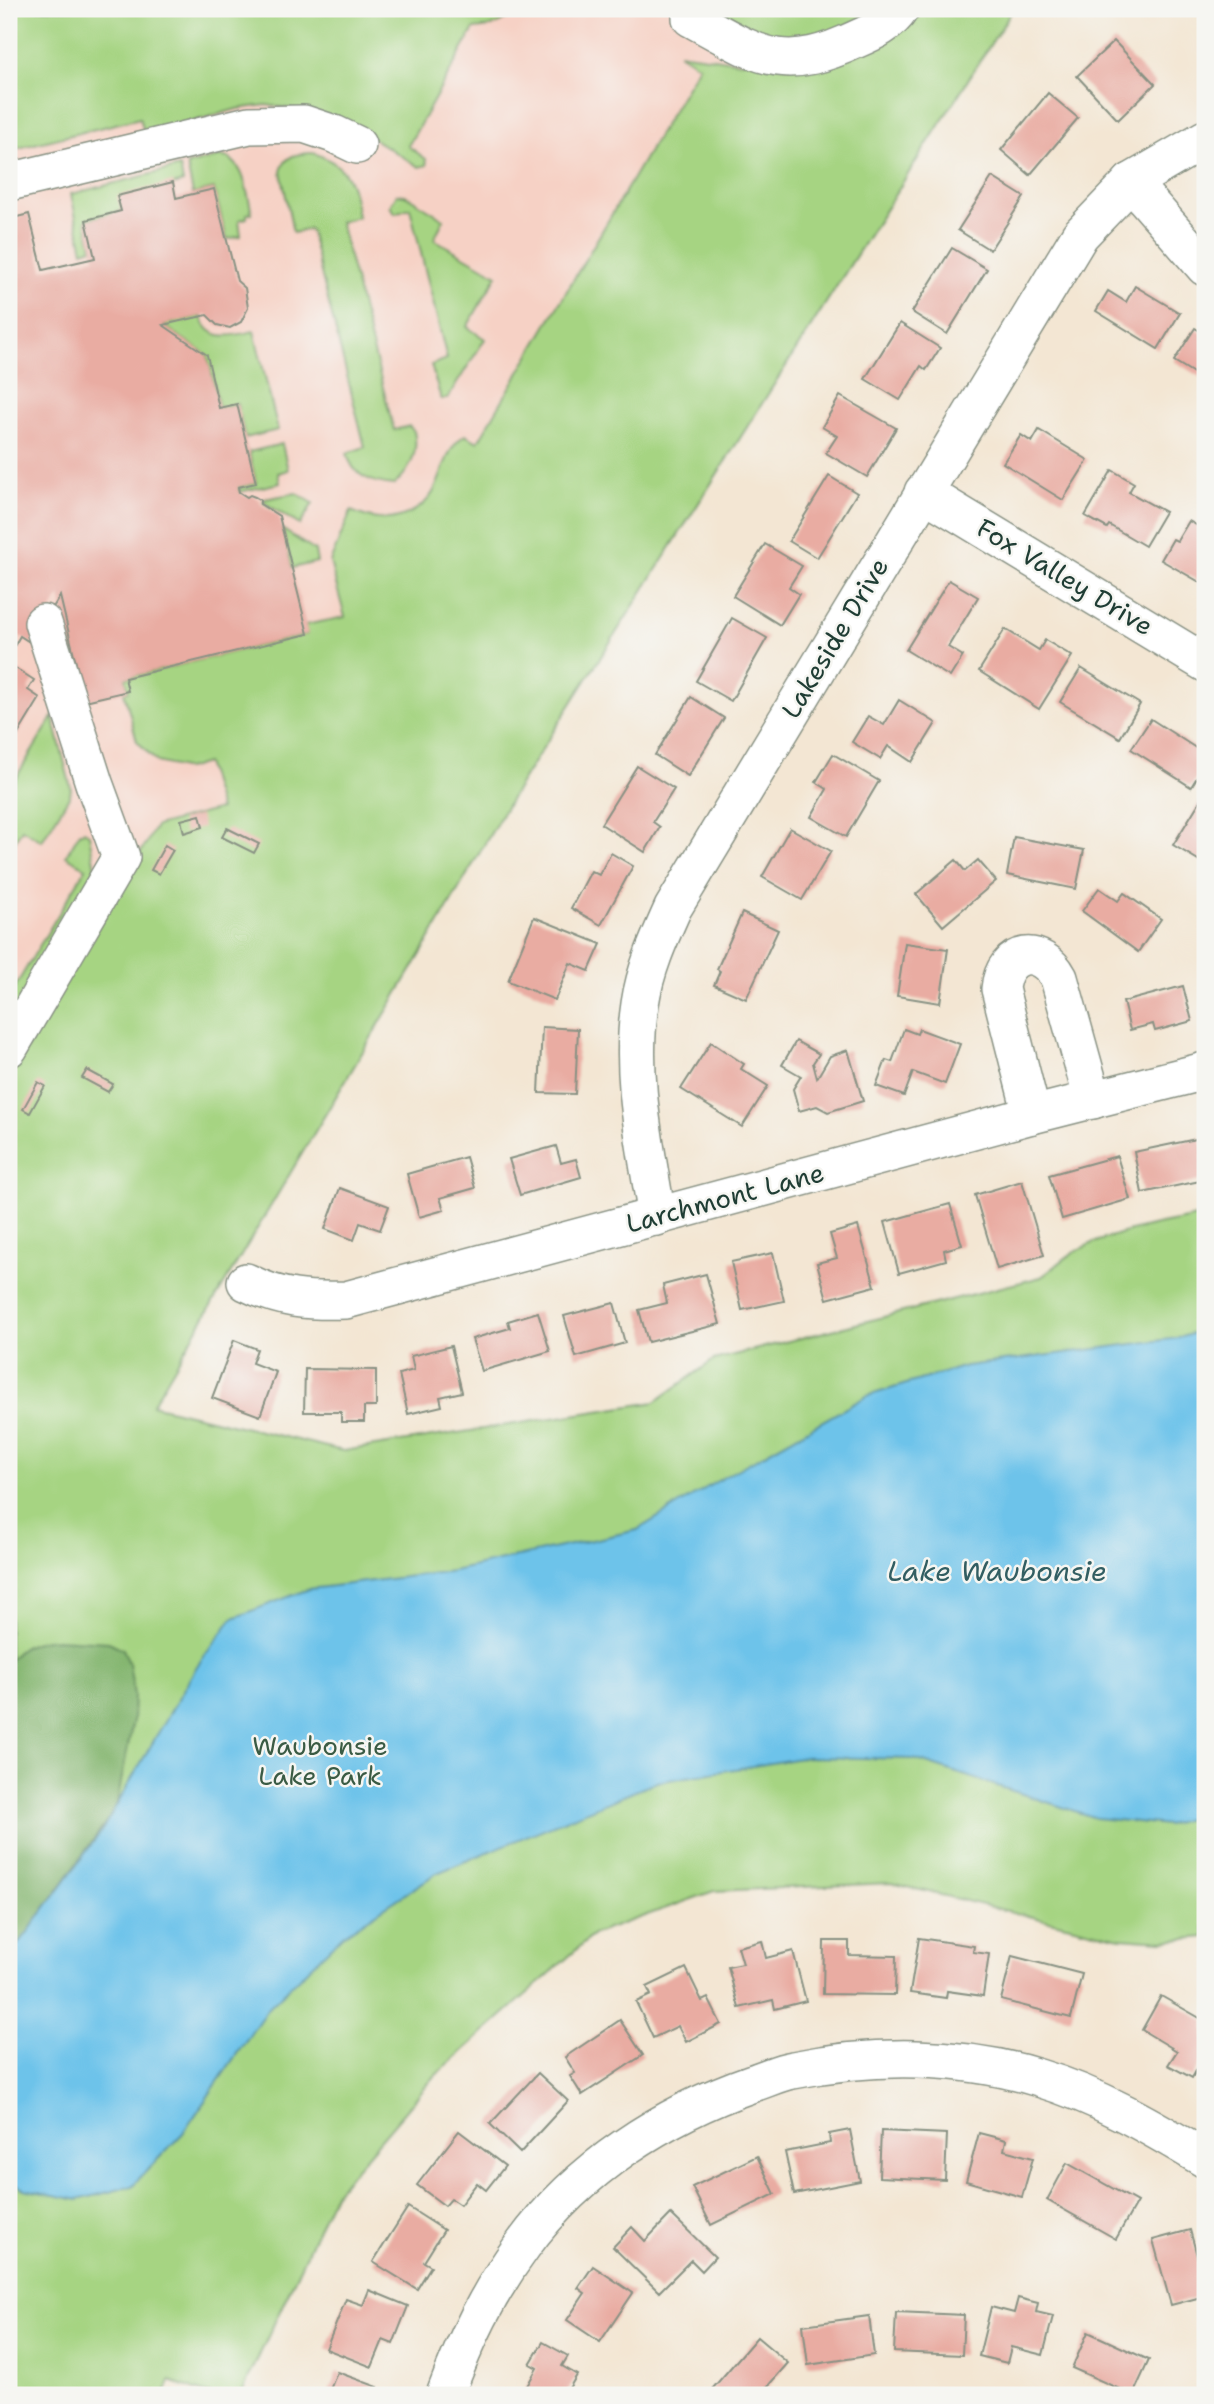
<svg xmlns="http://www.w3.org/2000/svg" width="1214" height="2404" viewBox="0 0 1214 2404" font-family="'Shantell Sans',sans-serif">
  <rect width="100%" height="100%" fill="#f6f6f2"/>
  <filter id="ink" filterUnits="userSpaceOnUse"><feTurbulence type="fractalNoise" baseFrequency=".0143" numOctaves="2"/><feDisplacementMap in="SourceGraphic" scale="14" xChannelSelector="R" yChannelSelector="G"/><feConvolveMatrix kernelMatrix="1 2 1 2 8 2 1 2 1" color-interpolation-filters="sRGB"/></filter>
  <filter id="wash" filterUnits="userSpaceOnUse"><feTurbulence type="fractalNoise" baseFrequency=".00686" numOctaves="4" result="noise"/><feDisplacementMap in="SourceGraphic" scale="28" xChannelSelector="R" yChannelSelector="G"/><feGaussianBlur stdDeviation="1.57" result="paint"/><feColorMatrix in="noise" values="0 0 0 0 0 0 0 0 0 0 0 0 0 0 0 0 0 1.4 0 .05"/><feComposite in="paint" operator="in"/></filter>
  <g filter="url(#wash)">
    <rect width="100%" height="100%" fill="#f3e6d3"/>
    <!-- built -->
    <polygon fill="#f6d1c5" points="9,9 1013,9 513,795 339,1093 9,1640"/>
    <!-- green -->
    <g fill="#a6d482" stroke="#62885b" stroke-width="2">
      <path d="M9,9H519C501,23 498,27 474,29L408,146L426,159L427,165L419,167L358,129L293,109L266,105L237,109L145,135L140,118L10,150L12,167L9,168Z"/>
      <polygon points="707,9 881,9 817,39 783,40 758,38"/>
      <path d="M920,9H1013L513,795L424,949L152,1405L343,1451L655,1402L714,1360L1041,1277C1055,1268 1066,1255 1082,1248C1119,1230 1165,1224 1205,1215V1937L1163,1941L1120,1938L891,1883L714,1891L594,1934L435,2076L334,2194L241,2395H211L170,2381L165,2395H9V1076L14,1070L156,826L220,809L206,763L187,769L157,762L137,741L124,692L128,691L125,678L307,634L305,625L345,617L330,562L351,511C368,518 381,522 399,517C451,502 433,457 465,435L478,442L699,66L679,53L742,62L911,23Z"/>
      <path d="M313,153C349,165 352,182 358,217L340,222L394,430L409,426L414,431C419,453 411,470 394,485C373,483 352,477 347,453L365,447L310,229L293,233L281,171C286,154 297,154 313,153Z"/>
      <path d="M221,156C245,159 247,194 252,213L247,214V218L239,220L241,236L227,239L214,189L193,194L187,165Z"/>
      <polygon points="180,167 183,182 173,185 121,211 86,220 92,248 83,251 71,194"/>
      <polygon points="397,194 405,195 444,219 434,239 497,275 467,327 485,339 447,399 441,399 431,365 447,359 410,208 395,213 390,206"/>
      <path d="M201,316C209,343 233,336 254,331L278,430L245,438L237,404L219,408L207,355L163,325Z"/>
      <polygon points="282,444 288,470 278,473 280,483 239,492 238,487 256,483 249,452"/>
      <polygon points="296,493 313,503 300,525 263,502 265,499"/>
      <polygon points="282,529 315,551 317,562 292,568"/>
      <polygon points="53,717 71,788 70,795 42,841 22,829 10,849 9,789"/>
      <polygon points="84,831 89,834 96,874 9,1022 9,997 86,868 66,856 80,832"/>
    </g>
    <!-- forest -->
    <path fill="#84b670" stroke="#527a52" stroke-width="2" d="M57,1639L109,1642L123,1649L129,1663L134,1695L133,1721L116,1808L25,1936L9,1954V1661C22,1644 37,1640 57,1639Z"/>
    <!-- water -->
    <polygon fill="#6dc3ea" stroke="#46808f" stroke-width="2" points="1205,1330 1205,1814 1167,1825 1096,1818 914,1759 807,1757 657,1782 437,1873 343,1935 268,2008 183,2133 132,2186 78,2200 24,2189 9,2181 9,1954 25,1936 102,1830 197,1666 233,1618 309,1589 453,1571 637,1530 724,1477 867,1396 966,1366 1178,1338"/>
    <g id="blocks">
      <!-- building -->
      <g fill="#e9aca2">
        <polygon points="1114,41 1155,84 1118,120 1077,76"/>
        <polygon points="1048,93 1078,118 1030,175 1001,150"/>
        <polygon points="992,177 1024,197 990,250 958,230"/>
        <polygon points="173,182 176,198 214,189 237,281 245,288 248,308 241,322 230,328 217,325 207,315 163,325 207,355 219,408 237,404 256,483 238,487 239,492 247,497 250,495 255,497 260,500 260,504 279,516 308,634 125,678 128,691 85,701 60,596 31,643 20,636 9,655 9,219 29,214 43,270 95,258 86,220 121,211 117,196"/>
        <polygon points="952,248 987,269 947,334 912,312"/>
        <polygon points="1135,286 1180,313 1158,349 1096,311 1108,291 1126,302"/>
        <polygon points="900,323 940,348 926,370 921,366 900,400 865,379"/>
        <polygon points="1195,328 1205,334 1205,380 1174,361"/>
        <polygon points="840,396 896,428 867,477 826,453 837,436 822,427"/>
        <polygon points="1039,430 1088,460 1063,500 1003,463 1021,435 1032,442"/>
        <polygon points="1112,470 1134,483 1129,492 1165,512 1145,546 1109,525 1107,528 1085,516"/>
        <polygon points="829,476 857,493 817,558 789,541"/>
        <polygon points="1189,521 1205,530 1205,585 1161,560 1173,539 1177,541"/>
        <polygon points="765,544 802,566 789,587 799,594 780,625 733,596"/>
        <polygon points="949,580 978,597 948,647 963,656 950,677 906,650"/>
        <polygon points="732,618 767,638 731,701 696,681"/>
        <polygon points="1005,629 1039,650 1045,640 1072,656 1039,709 979,671"/>
        <polygon points="9,664 34,680 28,690 40,698 9,749"/>
        <polygon points="1081,668 1140,704 1120,738 1060,702"/>
        <polygon points="691,697 724,718 688,776 655,755"/>
        <polygon points="899,700 936,723 912,762 888,746 880,759 852,742 868,716 884,725"/>
        <polygon points="1151,719 1205,754 1205,764 1191,787 1131,749"/>
        <polygon points="833,754 879,781 846,837 811,817 827,789 816,782"/>
        <polygon points="637,766 674,789 653,822 660,827 645,852 601,824"/>
        <polygon points="1205,793 1205,864 1173,845"/>
        <polygon points="200,815 203,827 184,833 181,820"/>
        <polygon points="227,828 259,844 254,853 222,837"/>
        <polygon points="790,828 831,851 802,900 762,877"/>
        <polygon points="1014,837 1084,850 1076,889 1007,875"/>
        <polygon points="165,845 173,850 159,874 151,870"/>
        <polygon points="611,853 633,866 601,925 571,908 591,871 599,875"/>
        <polygon points="956,860 965,871 978,860 996,881 943,926 916,894"/>
        <polygon points="1099,888 1118,901 1124,893 1161,919 1138,952 1082,911"/>
        <polygon points="742,913 778,930 746,999 714,985 720,971 717,969"/>
        <polygon points="534,917 601,944 589,971 570,963 555,1000 508,981"/>
        <polygon points="905,943 948,949 940,1003 897,996"/>
        <polygon points="1183,986 1192,1021 1155,1031 1153,1024 1130,1030 1123,1002"/>
        <polygon points="542,1027 578,1029 575,1094 539,1093"/>
        <polygon points="904,1029 917,1034 919,1029 960,1044 945,1084 913,1072 904,1096 876,1086 886,1060 892,1062"/>
        <polygon points="796,1041 819,1054 813,1063 817,1078 830,1056 848,1050 863,1101 828,1112 817,1106 799,1111 793,1089 801,1076 782,1065"/>
        <polygon points="711,1042 744,1064 741,1069 768,1086 742,1127 681,1089"/>
        <polygon points="87,1070 113,1084 108,1092 82,1078"/>
        <polygon points="38,1082 45,1086 30,1113 23,1109"/>
        <polygon points="1201,1138 1205,1157 1205,1180 1142,1193 1134,1152"/>
        <polygon points="556,1146 561,1163 576,1159 581,1177 520,1195 509,1159"/>
        <polygon points="1117,1156 1130,1199 1062,1219 1049,1175"/>
        <polygon points="466,1157 475,1188 440,1198 444,1210 419,1217 407,1174"/>
        <polygon points="1022,1181 1044,1255 997,1269 975,1195"/>
        <polygon points="340,1188 389,1206 380,1230 360,1223 354,1240 325,1229"/>
        <polygon points="950,1204 962,1245 944,1250 946,1260 899,1273 885,1222"/>
        <polygon points="858,1226 875,1286 827,1299 817,1263 837,1258 830,1234"/>
        <polygon points="773,1253 784,1301 742,1310 731,1262"/>
        <polygon points="706,1274 720,1324 648,1342 639,1310 667,1303 663,1285"/>
        <polygon points="614,1303 625,1343 576,1357 564,1316"/>
        <polygon points="538,1312 550,1351 482,1371 472,1339 510,1328 508,1321"/>
        <polygon points="234,1340 257,1349 252,1363 276,1372 260,1416 212,1398"/>
        <polygon points="451,1346 462,1392 440,1397 442,1406 408,1414 399,1374 414,1370 411,1356"/>
        <polygon points="305,1369 376,1370 376,1407 364,1407 364,1422 341,1422 341,1412 304,1412"/>
        <polygon points="919,1938 974,1946 973,1952 989,1954 983,1996 947,1991 946,1998 910,1993"/>
        <polygon points="762,1941 766,1958 793,1951 806,2001 775,2009 773,2000 739,2008 728,1967 743,1964 738,1947"/>
        <polygon points="824,1941 849,1941 849,1955 896,1956 895,1995 823,1994"/>
        <polygon points="1012,1956 1082,1974 1071,2018 1001,2000"/>
        <polygon points="686,1968 702,2001 708,1998 721,2024 686,2042 678,2026 653,2038 636,2002 651,1995 647,1987"/>
        <polygon points="1161,1996 1205,2021 1205,2055 1192,2078 1168,2065 1177,2051 1142,2030"/>
        <polygon points="620,2020 643,2055 582,2095 570,2076 575,2073 565,2057"/>
        <polygon points="538,2073 568,2101 520,2153 490,2124"/>
        <polygon points="850,2130 860,2181 794,2194 785,2152 830,2143 829,2134"/>
        <polygon points="459,2131 505,2166 486,2190 477,2183 460,2205 451,2199 445,2206 417,2185"/>
        <polygon points="881,2131 947,2134 945,2180 879,2177"/>
        <polygon points="979,2133 1006,2140 1004,2150 1033,2158 1022,2197 966,2181"/>
        <polygon points="757,2156 775,2194 711,2225 692,2187"/>
        <polygon points="1067,2163 1137,2202 1116,2239 1047,2200"/>
        <polygon points="408,2207 444,2230 424,2262 431,2266 417,2289 373,2262"/>
        <polygon points="671,2214 715,2257 702,2271 691,2260 659,2292 613,2247 632,2227 645,2241"/>
        <polygon points="1190,2230 1205,2285 1205,2296 1171,2305 1153,2240"/>
        <polygon points="593,2266 633,2293 600,2342 567,2320 585,2293 578,2288"/>
        <polygon points="369,2290 408,2306 393,2344 383,2340 372,2367 326,2349 346,2299 363,2305"/>
        <polygon points="1018,2298 1038,2303 1036,2312 1053,2316 1043,2355 1011,2347 1007,2363 979,2356 991,2307 1014,2313"/>
        <polygon points="896,2312 964,2315 962,2355 894,2352"/>
        <polygon points="869,2316 874,2355 808,2365 803,2325"/>
        <polygon points="1088,2332 1149,2360 1133,2395 1072,2368"/>
        <polygon points="757,2337 788,2363 760,2395 707,2395"/>
        <polygon points="543,2342 568,2356 562,2366 577,2375 565,2395 522,2395 537,2368 530,2364"/>
        <polygon points="337,2372 378,2387 375,2395 328,2395"/>
      </g>
    </g>
  </g>
  <g filter="url(#ink)">
    <use href="#blocks" fill-opacity="0" stroke="#899284" stroke-width="2"/>
    <g fill="none" stroke-linecap="round" stroke-linejoin="round">
      <defs>
        <g id="minor">
          <path d="M691,18C759,55 781,75 857,39C873,32 891,24 900,9"/>
          <polyline points="9,182 249,125 304,124 334,134 357,145"/>
          <polyline points="1131,182 1205,267"/>
          <polyline points="923,492 1205,663"/>
          <polyline points="9,1048 121,857 94,783 43,623"/>
          <path d="M1032,1115L1000,989C1004,949 1041,945 1059,978L1093,1100"/>
          <path d="M657,1217C646,1147 629,1075 640,1004C645,970 659,939 673,908L1080,235L1131,182L1205,139"/>
          <path d="M246,1282C282,1300 307,1301 346,1300L1032,1115L1205,1071"/>
          <path d="M445,2395C466,2339 487,2294 523,2245C579,2168 664,2114 753,2083C766,2079 779,2072 793,2070C873,2054 961,2054 1039,2078C1099,2096 1152,2127 1205,2159"/>
        </g>
      </defs>
      <!-- minor casing -->
      <use href="#minor" stroke="#899284" stroke-width="40"/>
      <!-- minor -->
      <use href="#minor" stroke="#fff" stroke-width="37"/>
    </g>
  </g>
  <g text-anchor="middle" stroke-width="5" stroke-linejoin="round" paint-order="stroke">
    <!-- street labels -->
    <g font-size="26" fill="#1f3d34" stroke="#f6f6f2">
      <text transform="translate(1065 577) rotate(31)" y="9">Fox Valley Drive</text>
      <text transform="translate(835 638) rotate(-59)" y="9">Lakeside Drive</text>
      <text transform="translate(725 1198) rotate(-15)" y="9">Larchmont Lane</text>
    </g>
    <!-- park labels -->
    <g font-size="26" fill="#3a5b44" stroke="#f6f6f2">
      <text x="320" y="1755">Waubonsie<tspan x="320" dy="30">Lake Park</tspan></text>
    </g>
    <!-- water labels -->
    <g font-size="28" font-style="italic" fill="#325e62" stroke="#f6f6f2">
      <text x="997" y="1581">Lake Waubonsie</text>
    </g>
  </g>
  <!-- margin -->
  <rect width="1214" height="2404" fill="none" stroke="#f6f6f2" stroke-width="35"/>
</svg>
